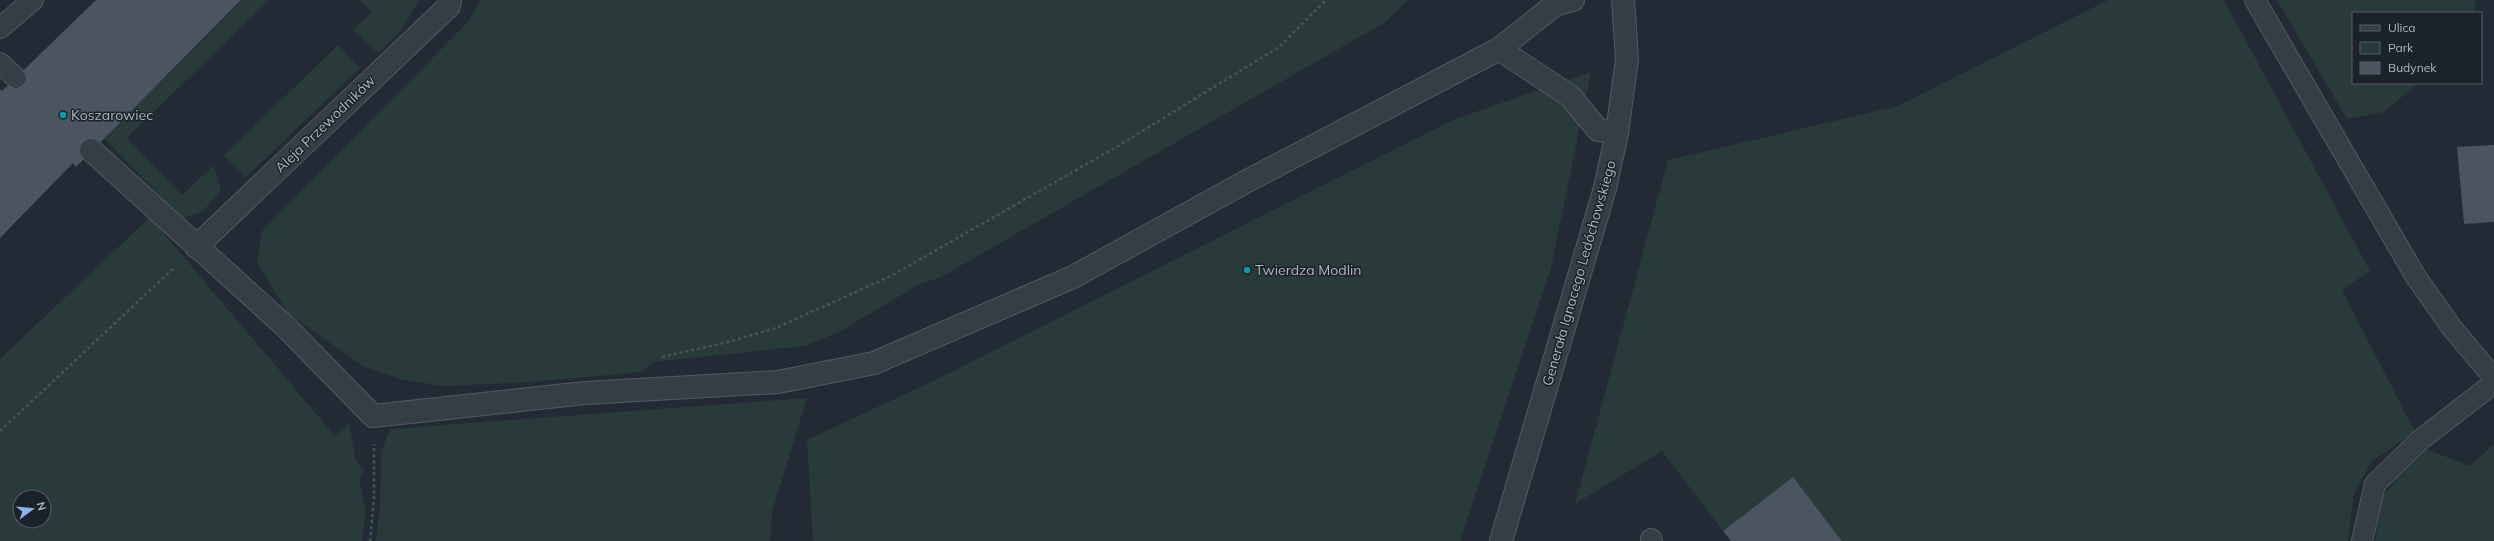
<svg xmlns="http://www.w3.org/2000/svg" width="2494" height="541" viewBox="0 0 2494 541" font-family="Mulish,sans-serif">
  <rect width="100%" height="100%" fill="#222b35"/>
  <!-- green -->
  <g fill="#283a3a" fill-rule="evenodd">
    <polygon points="243,0 269,0 127,138 182,195 214,165 221,191 202,212 181,218 104,138"/>
    <polygon points="359,0 419,0 401,30 378,53 353,30 372,12"/>
    <polygon points="480,0 1408,0 1384,23 941,277 920,284 839,332 805,346 653,362 642,372 532,382 443,386 401,379 362,366 287,312 257,262 262,231 468,22"/>
    <polygon points="2108,0 2224,0 2370,271 2342,290 2415,432 2372,461 2353,496 2348,541 1842,541 1793,477 1723,531 1662,451 1575,504 1668,160 1898,106"/>
    <polygon points="2277,0 2476,0 2474,13 2353,13 2353,83 2418,83 2384,112 2347,119"/>
    <polygon points="338,45 360,68 246,177 224,155"/>
    <polygon points="1591,72 1551,268 1460,541 813,541 807,440 931,382 1455,119"/>
    <path d="M150,217L335,436L349,423L356,461L365,471L359,478L366,512L362,541H0V359ZM20,497H44V521H20Z"/>
    <polygon points="807,398 772,512 770,541 376,541 380,504 381,453 390,429"/>
    <polygon points="2494,444 2494,541 2375,541 2382,497 2423,448 2470,466"/>
  </g>
  <!-- building -->
  <g fill="#4a5561">
    <polygon points="96,0 241,0 76,167 73,163 0,238 0,89 2,91"/>
    <polygon points="2494,145 2494,222 2464,224 2457,147"/>
    <polygon points="1793,477 1842,541 1731,541 1723,531"/>
  </g>
  <g fill="none" stroke-linecap="round" stroke-linejoin="round">
    <defs>
      <g id="service">
        <polyline points="2255,0 2416,277 2452,328 2494,378"/>
        <polyline points="0,28 33,0"/>
        <polyline points="0,63 16,78"/>
        <polyline points="1651,539 1652,541"/>
        <polyline points="2362,541 2375,484 2419,441 2494,383"/>
      </g>
      <g id="minor">
        <polyline points="1499,49 1570,96 1598,130 1617,133"/>
        <polyline points="91,150 286,327 373,416 585,393 778,382 874,363 1073,277 1249,180 1499,49 1556,4 1573,0"/>
        <polyline points="196,247 449,6 450,0"/>
      </g>
      <polyline id="tertiary" points="1501,541 1605,188 1617,133 1627,59 1623,0"/>
    </defs>
    <!-- service casing -->
    <use href="#service" stroke="#535a63" stroke-width="22"/>
    <!-- minor casing -->
    <use href="#minor" stroke="#535a63" stroke-width="24"/>
    <!-- tertiary casing -->
    <use href="#tertiary" stroke="#535a63" stroke-width="24"/>
    <!-- path -->
    <g stroke="#455658" stroke-width="2.5" stroke-dasharray="3 3" stroke-linecap="butt">
      <polyline points="662,357 728,342 776,328 891,276 1118,146 1279,47 1326,0"/>
      <polyline points="0,431 175,267"/>
      <polyline points="370,541 374,498 374,444"/>
    </g>
    <!-- service -->
    <use href="#service" stroke="#353d46" stroke-width="20"/>
    <!-- minor -->
    <use href="#minor" stroke="#353d46" stroke-width="22"/>
    <!-- tertiary -->
    <use href="#tertiary" stroke="#353d46" stroke-width="22"/>
  </g>
  <!-- markers -->
  <g fill="#0f9aa8" stroke="#1b222a" stroke-width="1.5">
    <circle cx="63" cy="115" r="4"/>
    <circle cx="1247" cy="270" r="4"/>
  </g>
  <g text-anchor="middle" stroke-width="3" stroke-linejoin="round" paint-order="stroke">
    <!-- poi labels -->
    <g font-size="14" fill="#b0b7c2" stroke="#1b222a" text-anchor="start">
      <text x="71" y="120">Koszarowiec</text>
      <text x="1255" y="275">Twierdza Modlin</text>
    </g>
    <!-- street labels -->
    <g font-size="14" fill="#b0b7c2" stroke="#1b222a">
      <text transform="translate(325 124) rotate(-44)" y="5">Aleja Przewodników</text>
      <text transform="translate(1579 273) rotate(-74)" y="5">Generała Ignacego Ledóchowskiego</text>
    </g>
  </g>
  <!-- legend -->
  <rect x="2352" y="12" width="130" height="72" fill="#1b222a" stroke="#575e67"/>
  <rect x="2360" y="25" width="20" height="6" fill="#353d46" stroke="#575e67"/>
  <text x="2388" y="32" font-size="12" fill="#b0b7c2">Ulica</text>
  <rect x="2360" y="42" width="20" height="12" fill="#283a3a" stroke="#575e67"/>
  <text x="2388" y="52" font-size="12" fill="#b0b7c2">Park</text>
  <rect x="2360" y="62" width="20" height="12" fill="#4a5561" stroke="#575e67"/>
  <text x="2388" y="72" font-size="12" fill="#b0b7c2">Budynek</text>
  <!-- north arrow -->
  <g transform="translate(32 509) rotate(74)"><circle r="19" fill="#1b222a" stroke="#575e67"/>
  <path d="M0-3L7 15L0 10L-7 15Z" fill="#8bb3ec"/>
  <text y="-6" font-size="11" font-weight="bold" text-anchor="middle" fill="#b0b7c2">N</text>
  </g>
</svg>
